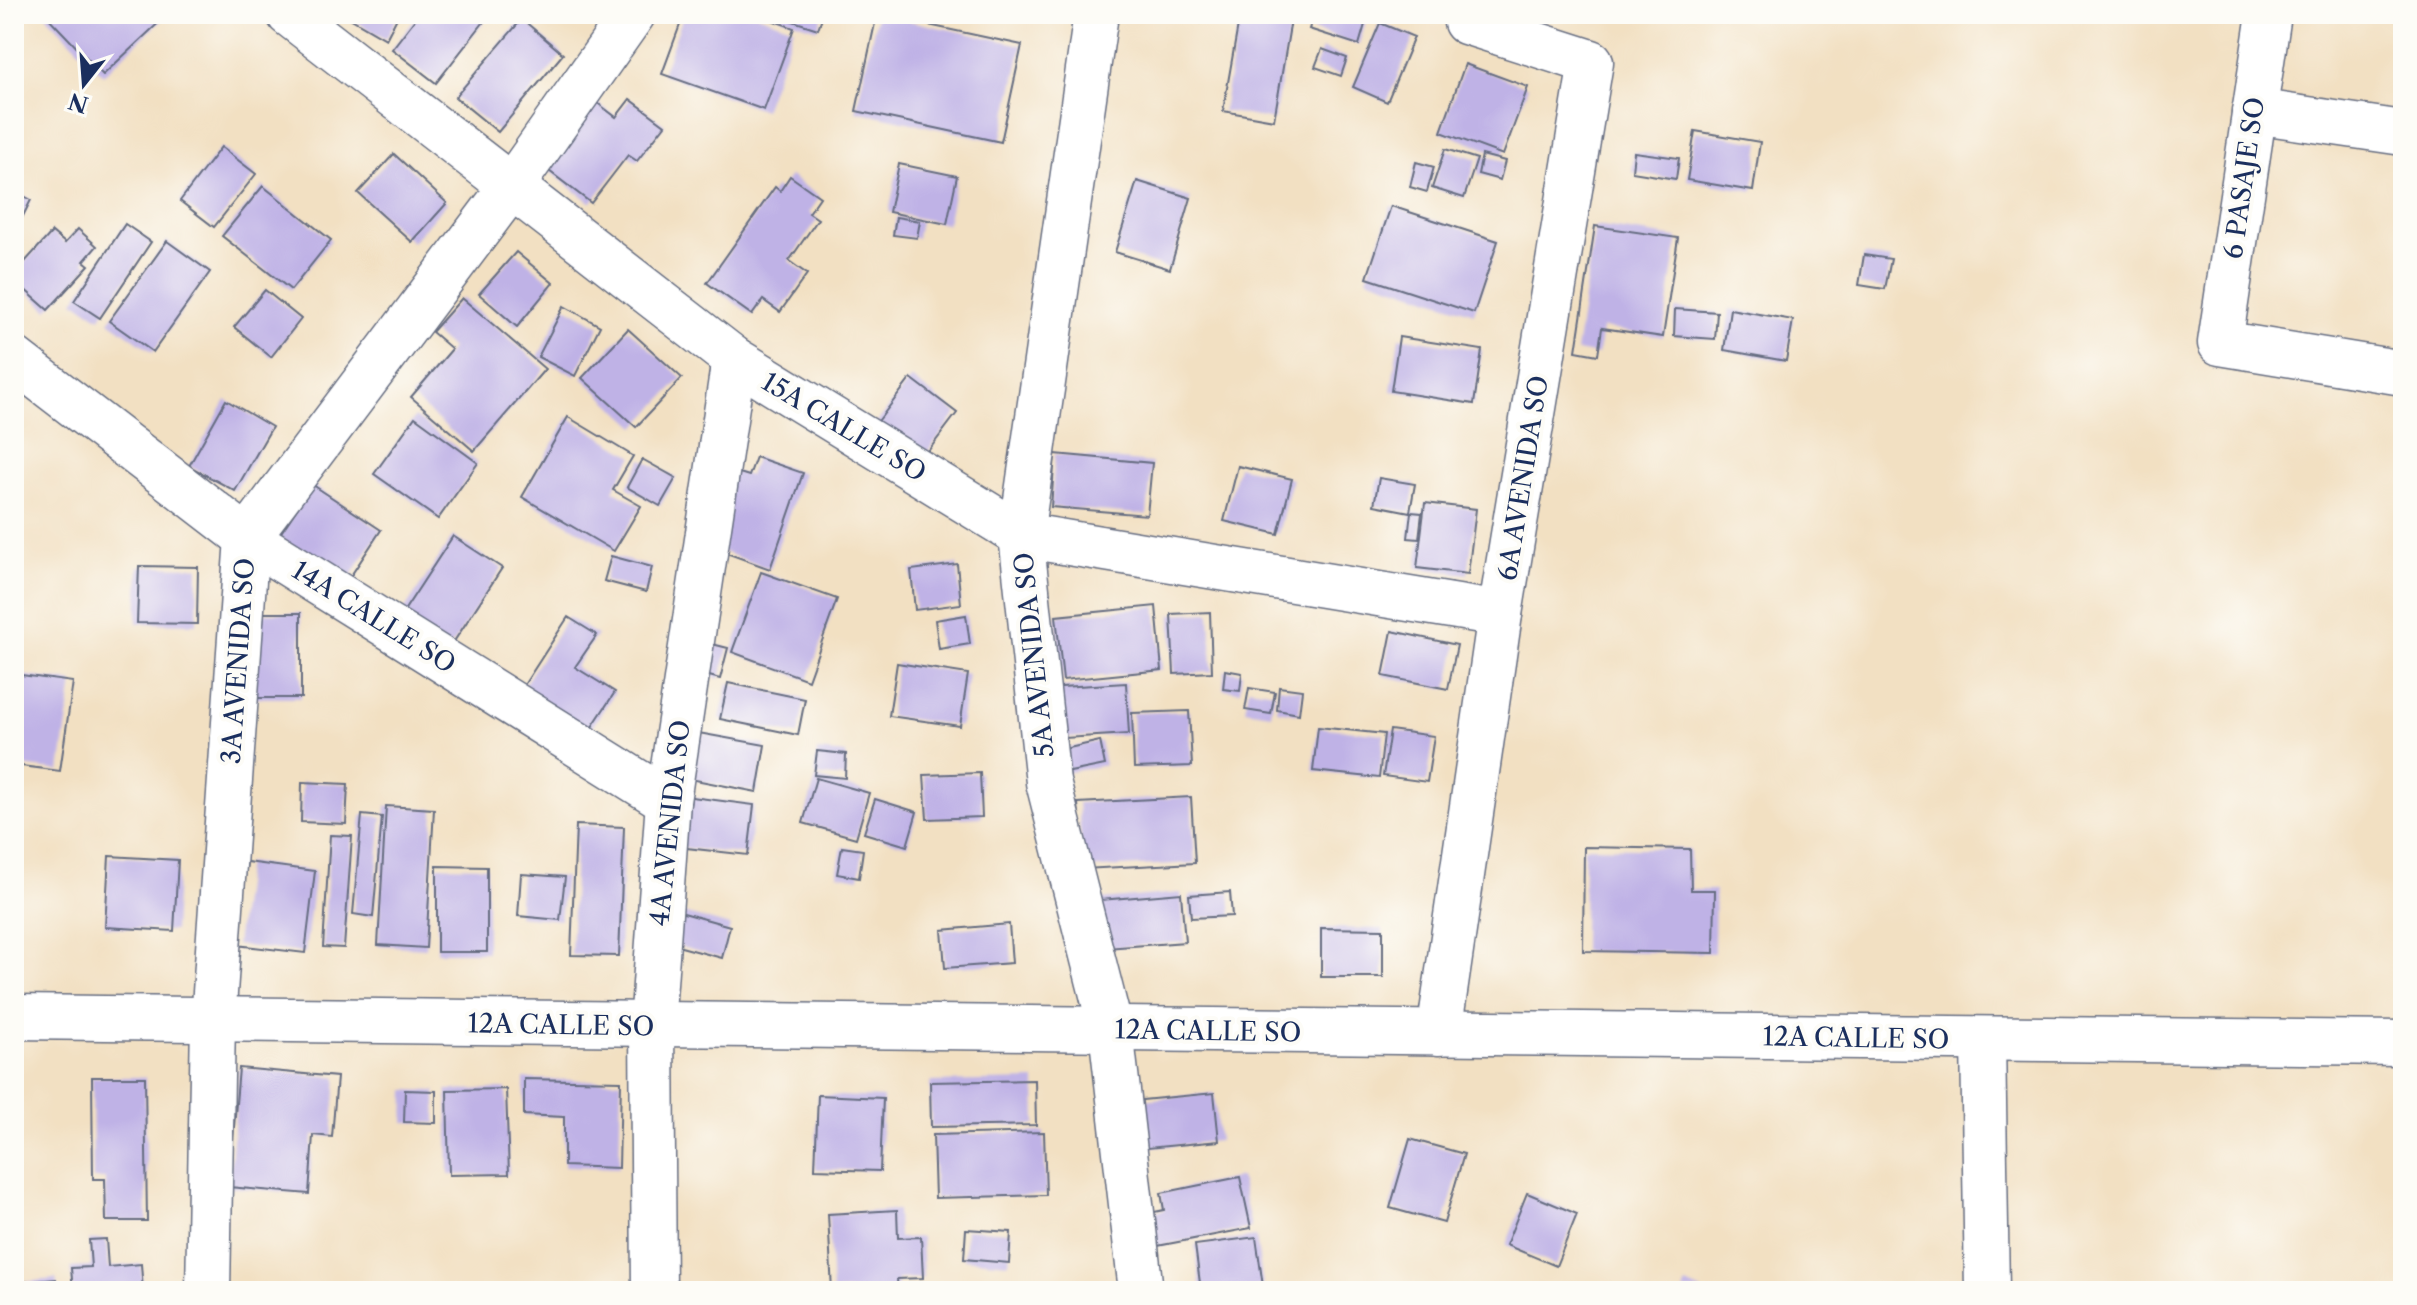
<svg xmlns="http://www.w3.org/2000/svg" width="2417" height="1305" viewBox="0 0 2417 1305" font-family="'Libre Caslon Text',serif">
  <rect width="100%" height="100%" fill="#fdfcf7"/>
  <filter id="ink" filterUnits="userSpaceOnUse"><feTurbulence type="fractalNoise" baseFrequency=".0125" numOctaves="2"/><feDisplacementMap in="SourceGraphic" scale="16" xChannelSelector="R" yChannelSelector="G"/><feConvolveMatrix kernelMatrix="1 2 1 2 8 2 1 2 1" color-interpolation-filters="sRGB"/></filter>
  <filter id="wash" filterUnits="userSpaceOnUse"><feTurbulence type="fractalNoise" baseFrequency=".006" numOctaves="4" result="noise"/><feDisplacementMap in="SourceGraphic" scale="32" xChannelSelector="R" yChannelSelector="G"/><feGaussianBlur stdDeviation="1.8" result="paint"/><feColorMatrix in="noise" values="0 0 0 0 0 0 0 0 0 0 0 0 0 0 0 0 0 1.4 0 .05"/><feComposite in="paint" operator="in"/></filter>
  <g filter="url(#wash)">
    <rect width="100%" height="100%" fill="#f2e0c2"/>
    <g id="blocks">
      <!-- building -->
      <g fill="#bfb2e6">
        <polygon points="45,14 168,14 103,75"/>
        <polygon points="343,14 399,14 386,39"/>
        <polygon points="419,14 490,14 436,83 392,49"/>
        <polygon points="684,14 755,14 794,28 764,110 662,74"/>
        <polygon points="771,14 823,14 818,29"/>
        <polygon points="877,14 1022,45 1001,142 856,111"/>
        <polygon points="1175,14 1203,14 1200,23"/>
        <polygon points="1240,14 1292,14 1274,120 1223,111"/>
        <polygon points="1314,14 1368,14 1359,45 1309,29"/>
        <polygon points="522,19 563,54 498,132 455,97"/>
        <polygon points="1380,23 1414,37 1387,102 1353,87"/>
        <polygon points="1322,49 1347,58 1341,76 1315,67"/>
        <polygon points="1465,64 1528,87 1503,155 1441,132"/>
        <polygon points="587,95 616,117 630,99 665,125 637,161 628,155 591,203 536,161"/>
        <polygon points="1695,131 1760,142 1753,191 1687,180"/>
        <polygon points="221,147 256,174 214,227 180,201"/>
        <polygon points="1445,149 1477,159 1464,198 1432,188"/>
        <polygon points="1634,152 1679,158 1676,179 1632,172"/>
        <polygon points="394,154 447,203 412,242 358,193"/>
        <polygon points="1482,155 1505,161 1500,180 1478,174"/>
        <polygon points="1416,162 1434,167 1427,192 1410,187"/>
        <polygon points="899,164 957,176 947,224 889,212"/>
        <polygon points="790,176 820,197 809,213 818,219 789,261 807,274 780,312 763,300 752,315 707,283 775,187 780,191"/>
        <polygon points="1137,181 1191,198 1170,269 1115,252"/>
        <polygon points="263,186 331,240 291,290 222,236"/>
        <polygon points="14,191 31,200 14,234"/>
        <polygon points="1391,206 1498,241 1474,313 1367,278"/>
        <polygon points="896,217 920,221 917,238 893,235"/>
        <polygon points="125,224 151,242 100,318 74,301"/>
        <polygon points="1595,226 1678,238 1663,337 1602,328 1598,355 1576,351"/>
        <polygon points="78,229 97,246 84,261 89,265 48,310 14,280 14,274 52,232 65,243"/>
        <polygon points="167,241 210,272 153,352 109,321"/>
        <polygon points="516,252 553,283 517,327 479,294"/>
        <polygon points="1864,255 1891,259 1885,289 1859,285"/>
        <polygon points="265,290 301,319 271,357 234,327"/>
        <polygon points="462,298 545,369 474,451 411,397 452,349 432,332"/>
        <polygon points="564,306 600,326 575,376 538,357"/>
        <polygon points="1675,309 1717,312 1715,339 1674,336"/>
        <polygon points="1730,309 1793,320 1786,361 1724,350"/>
        <polygon points="628,329 682,378 636,427 582,378"/>
        <polygon points="1399,337 1482,350 1474,404 1391,391"/>
        <polygon points="911,378 957,413 922,459 876,424"/>
        <polygon points="226,400 272,427 235,491 189,466"/>
        <polygon points="415,417 478,463 438,519 374,474"/>
        <polygon points="568,417 633,456 613,490 641,506 614,551 522,497"/>
        <polygon points="1055,454 1152,463 1147,515 1051,507"/>
        <polygon points="756,457 803,473 770,569 707,546 733,471 749,476"/>
        <polygon points="642,459 676,478 660,506 627,487"/>
        <polygon points="1238,466 1292,479 1278,534 1224,521"/>
        <polygon points="1379,478 1415,484 1410,512 1374,505"/>
        <polygon points="313,485 381,530 346,583 278,537"/>
        <polygon points="1425,503 1476,509 1468,574 1417,568"/>
        <polygon points="1411,512 1422,513 1419,539 1408,538"/>
        <polygon points="453,536 502,568 449,649 400,617"/>
        <polygon points="611,556 652,567 646,592 604,581"/>
        <polygon points="957,564 961,604 915,610 911,570"/>
        <polygon points="139,566 198,567 197,624 137,623"/>
        <polygon points="761,572 837,599 808,680 732,652"/>
        <polygon points="1156,606 1162,670 1063,680 1056,616"/>
        <polygon points="1210,612 1212,672 1174,674 1171,614"/>
        <rect x="247" y="613" width="54" height="85"/>
        <polygon points="966,615 970,644 939,649 935,620"/>
        <polygon points="568,617 597,635 575,667 615,692 582,742 515,699"/>
        <polygon points="1392,631 1457,645 1448,689 1383,676"/>
        <polygon points="700,641 728,648 720,679 691,671"/>
        <polygon points="897,663 968,674 960,726 889,716"/>
        <polygon points="1225,670 1242,673 1240,691 1223,689"/>
        <polygon points="14,674 73,682 60,771 14,765"/>
        <polygon points="728,683 805,699 798,735 720,719"/>
        <polygon points="1126,683 1129,734 1048,739 1045,688"/>
        <polygon points="1279,687 1302,690 1299,714 1277,710"/>
        <polygon points="1249,688 1275,692 1271,714 1245,710"/>
        <polygon points="1189,711 1192,766 1134,768 1132,713"/>
        <polygon points="1318,727 1384,734 1379,778 1313,771"/>
        <polygon points="1390,730 1434,736 1427,782 1383,776"/>
        <polygon points="693,732 765,745 757,792 685,778"/>
        <polygon points="1100,741 1105,765 1065,773 1060,750"/>
        <polygon points="817,751 846,754 845,778 814,775"/>
        <polygon points="980,773 982,817 927,819 924,775"/>
        <polygon points="816,778 869,793 856,838 803,823"/>
        <polygon points="302,782 348,784 346,824 301,822"/>
        <polygon points="684,796 754,805 748,855 678,847"/>
        <polygon points="1191,797 1195,863 1083,869 1078,803"/>
        <polygon points="875,799 917,812 907,846 864,833"/>
        <polygon points="386,806 434,809 426,948 378,945"/>
        <polygon points="362,815 382,817 373,917 353,914"/>
        <polygon points="576,825 624,827 619,956 571,955"/>
        <polygon points="330,835 352,836 344,948 323,947"/>
        <polygon points="842,847 863,850 859,878 837,874"/>
        <polygon points="1584,847 1690,849 1691,890 1715,890 1714,953 1583,951"/>
        <polygon points="109,856 178,860 174,931 105,927"/>
        <polygon points="247,862 315,871 305,953 236,945"/>
        <polygon points="437,866 487,867 487,952 437,952"/>
        <polygon points="521,874 565,877 560,920 518,916"/>
        <polygon points="1230,892 1232,916 1191,918 1189,895"/>
        <polygon points="1181,893 1185,942 1093,949 1089,901"/>
        <polygon points="680,912 730,926 722,958 670,944"/>
        <polygon points="1009,924 1012,963 945,968 942,930"/>
        <polygon points="1321,928 1383,929 1383,977 1321,977"/>
        <polygon points="239,1068 337,1077 332,1137 313,1135 309,1194 229,1187"/>
        <polygon points="92,1077 145,1077 147,1221 106,1221 105,1179 93,1179"/>
        <polygon points="524,1079 621,1081 619,1168 564,1166 564,1117 524,1115"/>
        <polygon points="1035,1080 1036,1125 931,1127 930,1082"/>
        <polygon points="506,1089 509,1174 449,1175 447,1090"/>
        <polygon points="405,1090 436,1091 436,1123 404,1122"/>
        <polygon points="1214,1093 1219,1141 1127,1150 1122,1102"/>
        <polygon points="818,1095 883,1098 880,1171 815,1169"/>
        <polygon points="1044,1132 1046,1195 935,1198 933,1135"/>
        <polygon points="1410,1139 1464,1154 1444,1223 1390,1208"/>
        <polygon points="1240,1177 1251,1228 1152,1247 1145,1214 1164,1210 1161,1193"/>
        <polygon points="1527,1193 1577,1214 1556,1266 1506,1245"/>
        <polygon points="897,1210 898,1238 921,1237 923,1278 897,1279 898,1291 832,1291 828,1214"/>
        <polygon points="966,1229 1011,1232 1009,1263 964,1259"/>
        <polygon points="1256,1237 1263,1286 1201,1291 1195,1245"/>
        <polygon points="106,1239 108,1267 141,1264 143,1291 73,1291 71,1268 91,1267 89,1240"/>
        <polygon points="56,1279 58,1291 14,1291 14,1283"/>
        <polygon points="1686,1284 1702,1291 1683,1291"/>
        <rect x="900" y="1288" width="44" height="3"/>
      </g>
    </g>
  </g>
  <g filter="url(#ink)">
    <use href="#blocks" fill-opacity="0" stroke="#666d81" stroke-width="2"/>
    <g fill="none" stroke-linecap="round" stroke-linejoin="round">
      <defs>
        <g id="minor">
          <polyline points="289,14 734,359 1021,535 1500,614"/>
          <polyline points="1096,14 1021,535 1048,782 1111,1030 1141,1291"/>
          <polyline points="2269,14 2220,343 2403,373"/>
          <polyline points="2254,111 2403,133"/>
          <polyline points="14,359 247,538 668,801"/>
          <polyline points="14,1017 2403,1043"/>
          <polyline points="1439,1033 1500,614 1591,62 1466,22 1467,14"/>
          <polyline points="1983,1039 1987,1291"/>
          <polyline points="208,1291 213,1021 247,538 511,187 633,14"/>
          <polyline points="654,1291 652,1026 668,801 734,359"/>
        </g>
      </defs>
      <!-- minor casing -->
      <use href="#minor" stroke="#666d81" stroke-width="47"/>
      <!-- minor -->
      <use href="#minor" stroke="#fff" stroke-width="44"/>
    </g>
  </g>
  <g text-anchor="middle" stroke-width="8" stroke-linejoin="round" paint-order="stroke">
    <!-- street labels -->
    <g font-size="26" fill="#1b2f5e" stroke="#fdfcf7">
      <text transform="translate(2244 178) rotate(-82)" y="9">6 PASAJE SO</text>
      <text transform="translate(844 427) rotate(31)" y="9">15A CALLE SO</text>
      <text transform="translate(1523 478) rotate(-81)" y="9">6A AVENIDA SO</text>
      <text transform="translate(374 617) rotate(32)" y="9">14A CALLE SO</text>
      <text transform="translate(1034 655) rotate(-96)" y="9">5A AVENIDA SO</text>
      <text transform="translate(238 661) rotate(-86)" y="9">3A AVENIDA SO</text>
      <text transform="translate(670 823) rotate(-84)" y="9">4A AVENIDA SO</text>
      <text transform="translate(561 1025) rotate(1)" y="9">12A CALLE SO</text>
      <text transform="translate(1208 1031) rotate(1)" y="9">12A CALLE SO</text>
      <text transform="translate(1856 1038) rotate(1)" y="9">12A CALLE SO</text>
    </g>
  </g>
  <!-- margin -->
  <rect width="2417" height="1305" fill="none" stroke="#fdfcf7" stroke-width="48"/>
  <!-- north arrow -->
  <g transform="translate(84 84) rotate(197)" stroke="#fdfcf7" stroke-width="6" paint-order="stroke">
  <path d="M0-6L14 30L0 20L-14 30Z" fill="#1b2f5e"/>
  <text y="-12" font-size="22" font-weight="bold" text-anchor="middle" fill="#1b2f5e">N</text>
  </g>
</svg>
